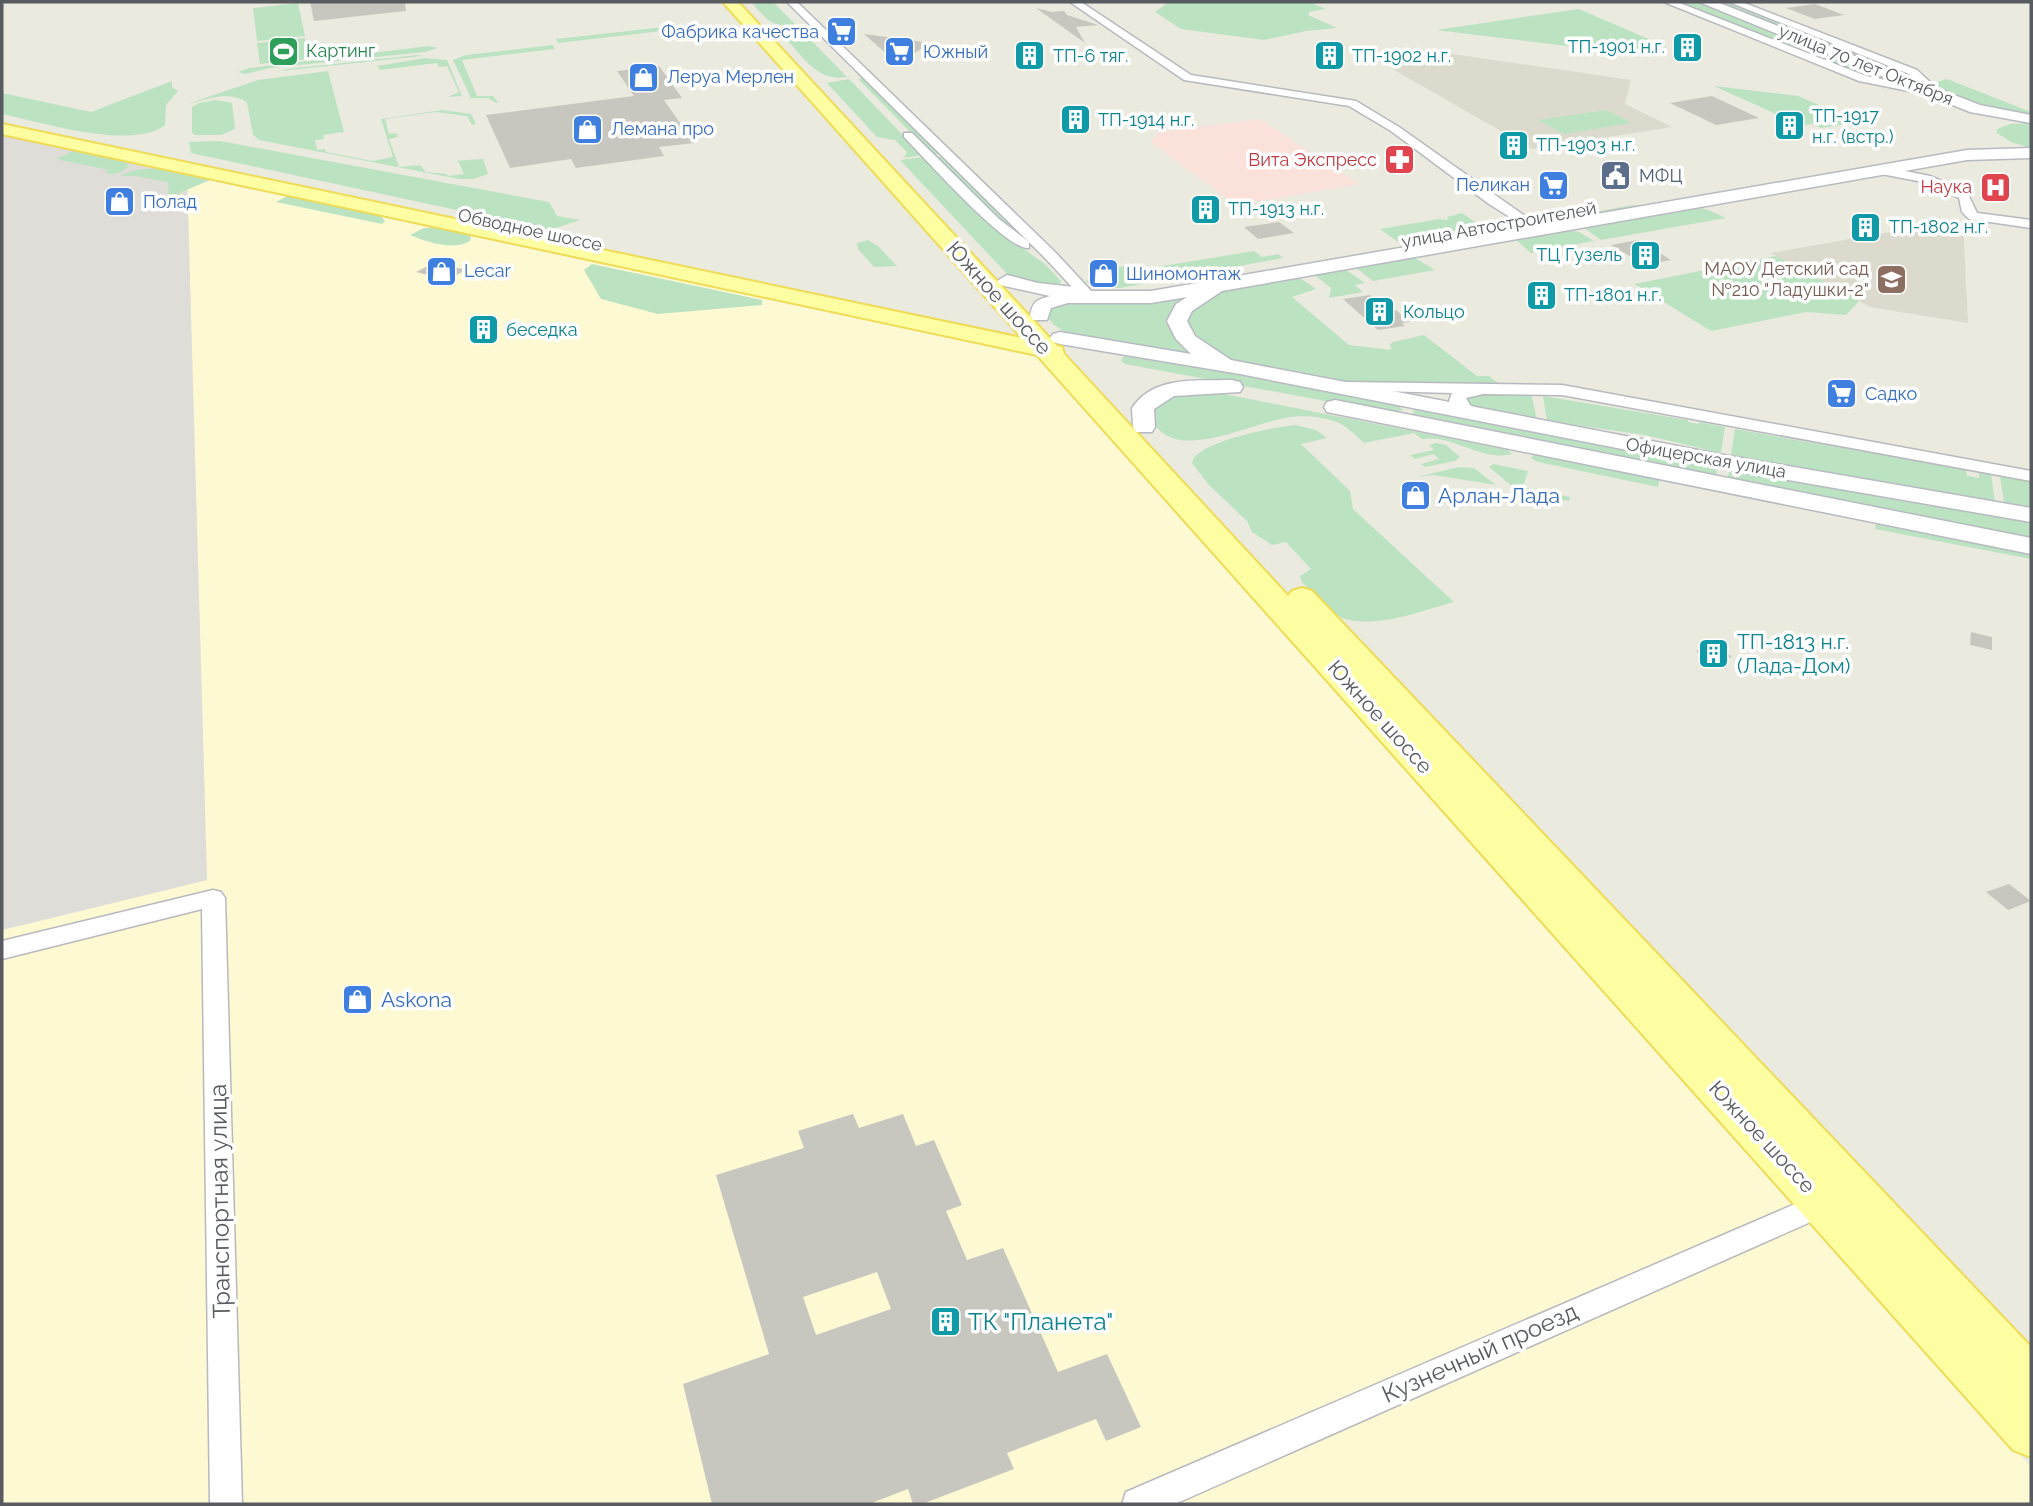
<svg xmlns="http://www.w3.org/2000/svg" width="2033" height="1506" viewBox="0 0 2033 1506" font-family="Raleway,sans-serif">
  <rect width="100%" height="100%" fill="#ebeadf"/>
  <!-- commercial -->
  <polygon fill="#fdf9d3" points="187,175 1035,354 2031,1467 2031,1504 2,1504 2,930 207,880"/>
  <!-- industrial -->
  <polygon fill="#dfddd7" points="2,135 187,175 207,880 2,930"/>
  <!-- education -->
  <g fill="#dbdacd">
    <polygon points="1412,48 1631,80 1625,104 1672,127 1532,149 1394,70"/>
    <polygon points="1953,221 1963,222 1968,323 1870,307 1771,253"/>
  </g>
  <!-- medical -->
  <polygon fill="#fae2da" points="1260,119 1359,184 1236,205 1150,141 1160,132"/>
  <!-- green -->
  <g fill="#bbe3c2">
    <path d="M751,2H773L802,31H796L789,25C770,27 763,15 751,2Z"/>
    <polygon points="1169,2 1309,2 1326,9 1309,12 1308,15 1337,28 1306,31 1264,40 1181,29 1155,12"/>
    <polygon points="1677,2 1696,2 1871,72 1855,74"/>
    <polygon points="1714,2 1731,2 1872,57 1868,58 1871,60 1844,53"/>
    <polygon points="298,3 305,36 257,41 253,8"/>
    <polygon points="1579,9 1667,47 1660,48 1656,57 1436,30"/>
    <polygon points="664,27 670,30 558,43 556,39"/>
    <path d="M803,32L847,77C818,82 805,59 786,39V34Z"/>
    <polygon points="305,38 309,59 260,64 257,43"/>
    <polygon points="553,45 555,49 462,60 477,96 493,96 498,102 496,103 488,98 471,98 453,60 466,55"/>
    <polygon points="429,46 438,48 425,52 270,68 245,74 238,72 249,68"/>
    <polygon points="417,55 422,56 281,71 287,69"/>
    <polygon points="425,58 447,60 462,96 448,97 459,92 447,66 439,67 437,63 380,70 377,66"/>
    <path d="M328,71L344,132L323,135L324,139L315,140L317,150L325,149L326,152L373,161L393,157L381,119L443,110L471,114L476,124L472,125L467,116L436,112L385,119L389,134L396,133L398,137L389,139L399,167L420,165L426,172L447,174L448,176L464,174L458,161H453L483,159L488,174L473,179H459L259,140L253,135L247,102C227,90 206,100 187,104L258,80Z"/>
    <polygon points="861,78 866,79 940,154 933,155 858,79"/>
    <polygon points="849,79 922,155 904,158 907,152 895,140 877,137 827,83"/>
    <path d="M1947,79L2031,112V114C2003,110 1951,104 1930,84Z"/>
    <path d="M172,81V87L178,91L166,105L165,125C132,151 41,122 2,114V93L91,112Z"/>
    <polygon points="1714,86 1798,96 1859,122 1821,128 1812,124 1803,126"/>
    <polygon points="216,100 232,103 235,129 221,135 195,135 192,133 192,107 199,103"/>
    <polygon points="1606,110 1632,123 1564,134 1538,120"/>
    <polygon points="2031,123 2031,148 2011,142 1997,133 1997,129 2010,124"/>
    <polygon points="220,141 549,202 557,216 580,220 550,230 191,153 189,142"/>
    <path d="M75,150L126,161L129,166C124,172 112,176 105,173L109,170L56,159Z"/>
    <path d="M942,156L1033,245C1011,241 953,175 934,157Z"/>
    <polygon points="924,157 987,222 1046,265 1061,281 1060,284 1054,286 1010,277 900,160"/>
    <polygon points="159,168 208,178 210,180 172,196 168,195 169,185 167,182 136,176 121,176 135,170"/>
    <polygon points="290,195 372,212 380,215 385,221 382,224 276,202"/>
    <polygon points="1634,205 1643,207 1410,249 1404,245"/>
    <polygon points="1694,206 1711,211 1726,218 1601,240 1584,228"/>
    <polygon points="1462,213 1481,226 1398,242 1380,229 1439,219 1448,220 1447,217"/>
    <path d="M441,227L466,233L471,237L470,241C454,251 427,242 410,235L424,228Z"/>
    <polygon points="1566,229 1579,232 1594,241 1531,253 1517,241 1518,238"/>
    <polygon points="868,240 879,247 897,266 874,267 858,249 857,243"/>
    <polygon points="1254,251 1262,257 1278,254 1283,258 1120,288 1098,288 1085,281 1113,277 1106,269 1138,264 1144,269"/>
    <polygon points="1412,256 1435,270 1373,281 1356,268"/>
    <polygon points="1776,256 1859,301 1846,315 1806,312 1711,331 1634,284"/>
    <polygon points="592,264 762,300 762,305 658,314 601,299 584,270"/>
    <polygon points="1343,268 1365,283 1355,285 1363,292 1329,298 1331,288 1313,274"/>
    <polygon points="1297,276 1316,289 1292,297 1349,345 1391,350 1390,344 1393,342 1424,335 1477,376 1489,376 1499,384 1353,386 1236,362 1190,339 1185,313 1206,296 1231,287"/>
    <polygon points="1204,290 1171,319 1222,362 1067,333 1054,325 1044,313 1045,305"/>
    <polygon points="1131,355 1395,403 1403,410 1390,413 1125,364 1121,361 1123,357"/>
    <path d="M1209,391L1508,450L1512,454C1482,462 1453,434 1422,439L1414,433L1364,443C1355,435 1345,424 1334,421C1319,416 1300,415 1285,418C1245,425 1163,470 1148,409L1158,397Z"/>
    <polygon points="1531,392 1537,421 1478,411 1466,404 1465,396"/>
    <polygon points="1543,396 1688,420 1688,422 1698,424 1699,422 1725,427 1721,453 1645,435 1547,421"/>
    <polygon points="1413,407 1718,465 1715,479 1409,416 1414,412"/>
    <path d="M1295,425L1316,430L1327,438L1301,444L1350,491L1353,509L1454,602C1420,611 1365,634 1332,613C1321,605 1311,591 1302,582L1300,576L1311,569L1286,542L1272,545L1252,532L1247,521L1209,485L1192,463C1195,442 1275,427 1295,425Z"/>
    <polygon points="1735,429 1966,470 1967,476 1979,478 1979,472 1991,474 1995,503 1731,455"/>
    <polygon points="1436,443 1446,445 1460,457 1455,461 1425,467 1421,464 1439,459 1434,454 1415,459 1410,455 1434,450 1429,445"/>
    <polygon points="1535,453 1660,476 1658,487 1538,462 1531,458"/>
    <polygon points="1493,464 1528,471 1523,487 1570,497 1569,501 1518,491 1489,467"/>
    <polygon points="1459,467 1474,468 1496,485 1434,475 1417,477"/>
    <polygon points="1730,467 2031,520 2031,542 1727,481"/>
    <polygon points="2000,476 2031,482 2031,507 2004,503"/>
    <polygon points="1876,522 2031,554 2031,559 1875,529"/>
  </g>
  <!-- building -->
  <g fill="#c8c7bf" fill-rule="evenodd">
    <polygon points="310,2 405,2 406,11 314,21"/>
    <polygon points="1815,4 1844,15 1815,19 1786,8"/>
    <polygon points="1036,8 1052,12 1064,11 1067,15 1098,25 1076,27 1085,43"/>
    <polygon points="864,34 931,43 905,59 889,56"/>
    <polygon points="659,66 682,98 664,100 694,143 659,147 664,156 576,168 571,159 510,168 486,115 634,96 617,71"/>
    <polygon points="1712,96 1759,118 1716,125 1670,103"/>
    <polygon points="1279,222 1294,233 1258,239 1244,227"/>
    <polygon points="1638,240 1655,250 1671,260 1645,265 1611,245"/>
    <polygon points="435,262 466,270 447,280 416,272"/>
    <polygon points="1370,295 1386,311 1396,310 1410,322 1402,323 1405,326 1378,330 1343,299"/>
    <polygon points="1971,632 1992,637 1992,650 1970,645"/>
    <polygon points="1717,645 1732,657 1711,663 1696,651"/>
    <polygon points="2009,884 2031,901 2008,910 1986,892"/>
    <path d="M853,1114L859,1128L903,1114L916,1146L934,1140L962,1205L946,1211L967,1260L1003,1248L1058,1372L1107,1354L1141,1427L1106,1441L1096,1419L1007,1453L1014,1469L922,1504H913L908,1489L869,1504H712L683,1384L769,1354L716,1175L804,1148L798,1131ZM877,1272L891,1309L816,1335L803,1297Z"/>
  </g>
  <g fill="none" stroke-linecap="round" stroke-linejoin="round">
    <defs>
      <g id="street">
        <polygon points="787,2 797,2 1056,253 1093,293 1093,299 1083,299 1046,259"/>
        <polygon points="1070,2 1081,2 1191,75 1356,101 1399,127 1532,221 1531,224 1521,224 1489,204 1391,131 1349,106 1184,80"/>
        <polygon points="1664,2 1677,2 1866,76 1925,88 1909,74 1729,2 1742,2 1917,70 1943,94 1938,97 1859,81"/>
        <path d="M904,133H912L999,219L1029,242V248C1008,252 923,156 904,137Z"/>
        <polygon points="1880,166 1930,176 1967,192 1977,213 2031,220 2031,228 1969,219 1962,212 1959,198 1923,182 1876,173 1874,170"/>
        <polygon points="1346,382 1562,385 2031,471 2031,481 1562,395 1483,394 1466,398 1470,405 1486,414 1478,419 1458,411 1449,401 1452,393 1341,390 1338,387 1341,384"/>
        <polygon points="213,890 221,892 225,898 242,1504 210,1504 202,909 2,959 2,941"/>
        <polygon points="1823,1192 1833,1196 1837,1204 1833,1212 1175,1504 1122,1504 1126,1492"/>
      </g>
      <g id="secondary">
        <polygon points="1699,2 1717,2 1980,105 2031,115 2031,123 1970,112"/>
        <path d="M2031,148V158L1967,160L1222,291L1192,311L1187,321L1195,336L1231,360L1724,455L2031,508V522L1724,469L1240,374L1060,344L1053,342L1050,338L1053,334L1060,332L1191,354L1176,339L1167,321L1176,304L1187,297L1151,303H1068L1051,308L1047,320H1033L1030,316C1033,301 1036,300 1050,296L1000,285L997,281L1007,275L1038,283L1075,287L1078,291H1151L1967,150Z"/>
        <path d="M1232,380L1240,382L1243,387L1240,392L1174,396L1154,409L1155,427L1152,432H1136L1133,427L1132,408C1154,375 1197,381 1232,380Z"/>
        <polygon points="1335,400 2031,538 2031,554 1327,412 1324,407 1327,402"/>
      </g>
      <polygon id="primary" points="723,2 738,2 1057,346 1062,347 1064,354 1288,596 1292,591 1302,588 1312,591 2031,1347 2031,1457 2013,1450 1037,355 2,134 2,124 1022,338"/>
    </defs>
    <!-- street casing -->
    <use href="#street" stroke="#b7b9be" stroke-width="3"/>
    <!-- secondary casing -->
    <use href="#secondary" stroke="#b8bac1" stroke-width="3"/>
    <!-- primary casing -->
    <use href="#primary" stroke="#eedb56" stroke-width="4"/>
    <!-- street -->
    <use href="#street" fill="#fff" fill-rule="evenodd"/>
    <!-- secondary -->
    <use href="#secondary" fill="#fff" fill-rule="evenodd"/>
    <!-- primary -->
    <use href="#primary" fill="#fdfda2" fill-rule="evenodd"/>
  </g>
  <!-- icons -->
  <defs>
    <symbol id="supermarket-square" viewBox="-11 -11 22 22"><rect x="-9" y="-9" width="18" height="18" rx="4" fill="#3f7fe0" stroke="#fff"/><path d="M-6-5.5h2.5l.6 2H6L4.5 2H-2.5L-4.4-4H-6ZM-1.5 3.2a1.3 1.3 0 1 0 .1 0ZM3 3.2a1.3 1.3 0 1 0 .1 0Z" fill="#fff"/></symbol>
    <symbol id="building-square" viewBox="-11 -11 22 22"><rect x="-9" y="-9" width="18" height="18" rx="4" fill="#0f9aa8" stroke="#fff"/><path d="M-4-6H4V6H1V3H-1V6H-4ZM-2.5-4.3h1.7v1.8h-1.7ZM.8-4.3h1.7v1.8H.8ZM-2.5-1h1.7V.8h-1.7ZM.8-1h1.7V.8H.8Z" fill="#fff"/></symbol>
    <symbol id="stadium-square" viewBox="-11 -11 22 22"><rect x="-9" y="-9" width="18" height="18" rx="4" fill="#2e9e5b" stroke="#fff"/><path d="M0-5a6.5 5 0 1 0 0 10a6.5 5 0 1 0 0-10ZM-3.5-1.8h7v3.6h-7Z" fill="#fff"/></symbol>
    <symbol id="shop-square" viewBox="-11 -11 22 22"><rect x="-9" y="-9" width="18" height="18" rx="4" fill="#3f7fe0" stroke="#fff"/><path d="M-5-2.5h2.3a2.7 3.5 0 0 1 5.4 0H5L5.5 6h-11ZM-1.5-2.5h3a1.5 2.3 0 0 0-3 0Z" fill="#fff"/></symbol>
    <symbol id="pharmacy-square" viewBox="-11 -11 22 22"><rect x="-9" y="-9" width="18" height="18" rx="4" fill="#e0444e" stroke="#fff"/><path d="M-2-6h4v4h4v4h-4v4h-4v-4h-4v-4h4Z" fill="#fff"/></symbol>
    <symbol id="civic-square" viewBox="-11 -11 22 22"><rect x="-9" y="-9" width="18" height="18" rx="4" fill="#5c6f8a" stroke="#fff"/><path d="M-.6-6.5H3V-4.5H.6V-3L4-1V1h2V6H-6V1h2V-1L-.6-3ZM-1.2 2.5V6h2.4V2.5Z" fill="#fff"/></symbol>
    <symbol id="hospital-square" viewBox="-11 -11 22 22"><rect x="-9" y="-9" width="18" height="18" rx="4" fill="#e0444e" stroke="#fff"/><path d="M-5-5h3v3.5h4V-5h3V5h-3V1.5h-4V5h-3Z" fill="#fff"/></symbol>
    <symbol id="school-square" viewBox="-11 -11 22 22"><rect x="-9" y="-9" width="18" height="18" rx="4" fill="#8d6e63" stroke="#fff"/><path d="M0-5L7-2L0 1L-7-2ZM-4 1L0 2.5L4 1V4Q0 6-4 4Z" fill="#fff"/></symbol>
  </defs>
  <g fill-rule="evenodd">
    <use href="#supermarket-square" x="824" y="14" width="35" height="35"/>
    <use href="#building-square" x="1670" y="30" width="35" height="35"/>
    <use href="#stadium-square" x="266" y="34" width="35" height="35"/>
    <use href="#supermarket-square" x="882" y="34" width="35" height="35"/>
    <use href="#building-square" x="1012" y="38" width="35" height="35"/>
    <use href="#building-square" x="1312" y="38" width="35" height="35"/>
    <use href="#shop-square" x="626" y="60" width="35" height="35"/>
    <use href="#building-square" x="1058" y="102" width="35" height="35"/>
    <use href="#building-square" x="1772" y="108" width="35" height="35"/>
    <use href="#shop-square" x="570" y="112" width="35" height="35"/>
    <use href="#building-square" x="1496" y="128" width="35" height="35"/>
    <use href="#pharmacy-square" x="1382" y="142" width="35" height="35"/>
    <use href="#civic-square" x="1598" y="158" width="35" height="35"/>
    <use href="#supermarket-square" x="1536" y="168" width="35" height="35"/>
    <use href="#hospital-square" x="1978" y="170" width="35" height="35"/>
    <use href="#shop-square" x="102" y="184" width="35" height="35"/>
    <use href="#building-square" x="1188" y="192" width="35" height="35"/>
    <use href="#building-square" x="1848" y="210" width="35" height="35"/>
    <use href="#building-square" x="1628" y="238" width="35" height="35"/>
    <use href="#shop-square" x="424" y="254" width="35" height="35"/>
    <use href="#shop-square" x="1086" y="256" width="35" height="35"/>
    <use href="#school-square" x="1874" y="262" width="35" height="35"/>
    <use href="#building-square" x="1524" y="278" width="35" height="35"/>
    <use href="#building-square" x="1362" y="294" width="35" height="35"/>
    <use href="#building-square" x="466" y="312" width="35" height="35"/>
    <use href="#supermarket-square" x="1824" y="376" width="35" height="35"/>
    <use href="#shop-square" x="1398" y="478" width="35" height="35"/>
    <use href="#building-square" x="1696" y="636" width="35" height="35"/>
    <use href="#shop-square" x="340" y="982" width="35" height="35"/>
    <use href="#building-square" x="928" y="1304" width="35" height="35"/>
  </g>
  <g text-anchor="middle" stroke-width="7" stroke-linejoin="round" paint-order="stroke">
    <!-- far-shop labels -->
    <g font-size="18" fill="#366cbe" stroke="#fff" text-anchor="start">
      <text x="819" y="38" text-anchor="end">Фабрика качества</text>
      <text x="923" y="58">Южный</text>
      <text x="667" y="83">Леруа Мерлен</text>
      <text x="611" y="135">Лемана про</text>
      <text x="1530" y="191" text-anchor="end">Пеликан</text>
      <text x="143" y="208">Полад</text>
      <text x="464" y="277">Lecar</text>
      <text x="1126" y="280">Шиномонтаж</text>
      <text x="1865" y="400">Садко</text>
    </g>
    <!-- far-culture labels -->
    <g font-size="18" fill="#0d838f" stroke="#fff" text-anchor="start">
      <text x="1665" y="53" text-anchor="end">ТП-1901 н.г.</text>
      <text x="1053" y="62">ТП-6 тяг.</text>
      <text x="1352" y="62">ТП-1902 н.г.</text>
      <text x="1812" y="122">ТП-1917<tspan x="1812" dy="21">н.г. (встр.)</tspan></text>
      <text x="1098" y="126">ТП-1914 н.г.</text>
      <text x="1536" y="151">ТП-1903 н.г.</text>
      <text x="1228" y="215">ТП-1913 н.г.</text>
      <text x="1889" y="233">ТП-1802 н.г.</text>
      <text x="1622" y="261" text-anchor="end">ТЦ Гузель</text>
      <text x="1564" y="301">ТП-1801 н.г.</text>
      <text x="1403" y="318">Кольцо</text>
      <text x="506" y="336">беседка</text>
    </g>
    <!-- far-leisure labels -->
    <g font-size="18" fill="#27864d" stroke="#fff" text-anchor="start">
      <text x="306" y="57">Картинг</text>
    </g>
    <!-- far-street labels -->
    <g font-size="18" fill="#585b60" stroke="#fff">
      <text transform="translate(1866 65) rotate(22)" y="6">улица 70 лет Октября</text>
      <text transform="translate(1499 225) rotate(-10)" y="6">улица Автостроителей</text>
      <text transform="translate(530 230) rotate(12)" y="6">Обводное шоссе</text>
      <text transform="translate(1706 458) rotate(10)" y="6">Офицерская улица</text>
    </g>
    <!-- far-health labels -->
    <g font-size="18" fill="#be3a42" stroke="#fff" text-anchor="end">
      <text x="1377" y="166">Вита Экспресс</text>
      <text x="1972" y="193">Наука</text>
    </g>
    <!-- far-service labels -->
    <g font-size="18" fill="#4e5e75" stroke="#fff" text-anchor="start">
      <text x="1639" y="182">МФЦ</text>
    </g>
    <!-- far-education labels -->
    <g font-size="18" fill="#785e54" stroke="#fff" text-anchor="end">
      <text x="1869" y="275">МАОУ Детский сад<tspan x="1869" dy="21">№210 "Ладушки-2"</tspan></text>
    </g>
    <!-- street labels -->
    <g font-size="21" fill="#585b60" stroke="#fff">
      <text transform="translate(999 298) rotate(48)" y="7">Южное шоссе</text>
      <text transform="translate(1380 717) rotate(48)" y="7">Южное шоссе</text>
      <text transform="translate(1762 1137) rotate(47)" y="7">Южное шоссе</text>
    </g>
    <!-- shop labels -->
    <g font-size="21" fill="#366cbe" stroke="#fff" text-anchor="start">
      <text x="1438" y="503">Арлан-Лада</text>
      <text x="381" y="1007">Askona</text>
    </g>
    <!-- culture labels -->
    <g font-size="21" fill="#0d838f" stroke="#fff" text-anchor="start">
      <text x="1737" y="649">ТП-1813 н.г.<tspan x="1737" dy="24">(Лада-Дом)</tspan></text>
    </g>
    <!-- near-street labels -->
    <g font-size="24" fill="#585b60" stroke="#fff">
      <text transform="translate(220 1201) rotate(-91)" y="8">Транспортная улица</text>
      <text transform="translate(1480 1353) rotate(-24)" y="8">Кузнечный проезд</text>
    </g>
    <!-- near-culture labels -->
    <g font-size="24" fill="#0d838f" stroke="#fff" text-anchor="start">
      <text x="968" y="1330">ТК "Планета"</text>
    </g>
  </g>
  <!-- border -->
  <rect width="2033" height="1506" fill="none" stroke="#585b60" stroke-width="7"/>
</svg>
